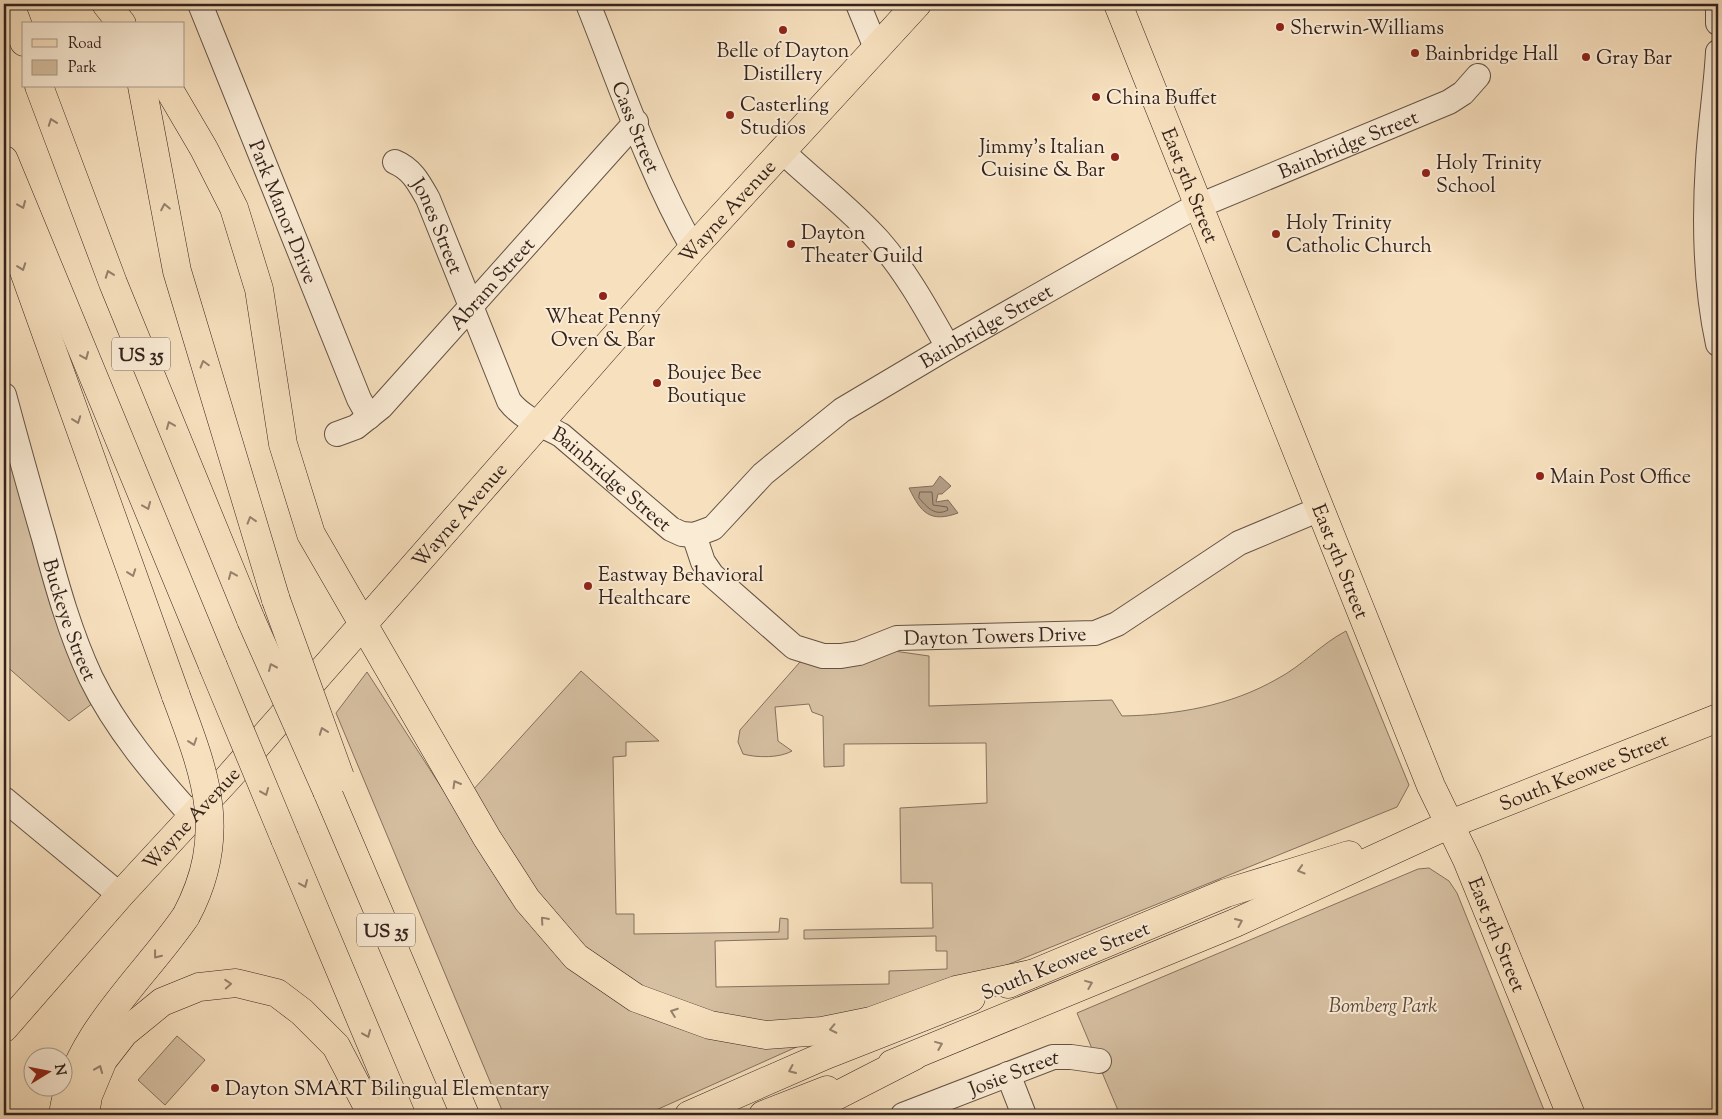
<svg xmlns="http://www.w3.org/2000/svg" width="1722" height="1119" viewBox="0 0 1722 1119" font-family="'Sorts Mill Goudy',serif">
  <rect width="100%" height="100%" fill="#f7e0be"/>
  <filter id="stains"><feTurbulence type="fractalNoise" baseFrequency=".004" numOctaves="4"/><feColorMatrix values="0 0 0 0 .2 0 0 0 0 .09 0 0 0 0 .02 0 0 0 .5 -.17"/></filter>
  <radialGradient id="worn" r=".72"><stop offset=".6" stop-color="#630" stop-opacity="0"/><stop offset="1" stop-color="#630" stop-opacity=".3"/></radialGradient>
  <!-- green -->
  <g fill="#d6c0a2" stroke="#84715f">
    <polygon points="4,395 101,697 69,721 4,664"/>
    <path d="M1346,631L1409,785L1397,807L997,969L872,1013L755,1024L700,1012L637,985L574,939L529,881L472,791L581,671L659,741L626,742V756L613,757L616,914H634V934L779,932L780,918L788,919V939L715,941L716,987L889,984V971L947,969V951H936V936L804,939V930L933,928L932,883H901L900,808L987,803L986,743L844,744V766L824,767L823,716L812,712L809,704L775,707L778,741L792,751C780,758 757,758 743,754L738,742L740,730L800,662L812,664L894,651L929,656V706L1112,700L1122,716C1176,715 1230,706 1277,679C1302,666 1321,644 1346,631Z"/>
    <polygon points="367,672 507,889 596,982 801,1045 645,1115 504,1115 336,713"/>
    <polygon points="1429,868 1449,881 1457,893 1546,1115 1120,1115 1077,1013 1418,869"/>
    <polygon points="177,1036 205,1060 165,1105 138,1080"/>
  </g>
  <!-- water -->
  <path fill="#b49f87" stroke="#806d5c" d="M940,476L951,486L942,494H938L936,502L948,500L958,513C930,523 921,513 909,488L933,486Z"/>
  <g fill="none" stroke-linecap="round" stroke-linejoin="round">
    <!-- shore -->
    <path stroke="#746052" stroke-width="1" d="M920,492H932L933,505L947,507L948,510C935,517 927,507 919,498Z"/>
    <defs>
      <g id="minor">
        <path id="s1" d="M200,4L359,399L369,417"/>
        <path id="s2" d="M588,4C621,86 649,171 693,248"/>
        <polyline points="858,4 876,48"/>
        <polyline points="1718,4 1718,23"/>
        <path d="M1718,52C1716,89 1710,125 1708,162C1704,223 1705,284 1718,344"/>
        <path d="M781,150C813,181 850,208 879,241C907,273 927,310 948,347"/>
        <path id="s3" d="M395,162C412,169 419,183 428,199L509,401C522,418 542,425 561,435L671,529L682,534L694,535L713,528L763,474L842,410L948,347L1189,210L1449,102L1463,93L1478,76"/>
        <path id="s4" d="M4,395C17,443 30,490 44,538C57,586 70,633 91,678C116,729 154,774 192,816"/>
        <path id="s5" d="M337,434L356,427L381,407L636,122"/>
        <path id="s6" d="M694,535L703,562L712,575L794,647L823,656H841L859,653L897,638L1095,633L1117,624L1239,543L1320,509"/>
        <polyline points="4,799 120,895"/>
        <polyline points="1008,1074 1024,1115"/>
        <path id="s7" d="M903,1115L1053,1057H1071L1099,1061"/>
      </g>
      <g id="major">
        <path id="s8" d="M1118,4L1431,786L1467,860L1571,1115"/>
        <polyline points="1008,984 1226,893 1349,855"/>
        <path id="s9" d="M4,1028L120,895L229,777L693,248L917,4"/>
        <path id="s10" d="M892,1064L1235,923L1448,825L1718,718"/>
        <polyline points="689,1115 826,1055 971,998"/>
        <polyline points="763,1115 827,1090"/>
      </g>
      <g id="highway">
        <polyline points="10,4 24,42"/>
        <polyline points="106,4 122,24"/>
        <polyline points="39,86 113,283 251,620"/>
        <polyline points="142,86 177,271 276,600"/>
        <polyline points="167,86 204,149 234,208 259,289 283,444 311,534 487,838 527,900 576,957 636,998 710,1025 766,1035 822,1031 871,1021 956,990 1031,974"/>
        <polyline points="4,160 213,666"/>
        <polyline points="4,222 21,263 176,696"/>
        <polyline points="327,791 465,1115"/>
        <polyline points="285,839 401,1115"/>
        <path d="M63,1115C73,1037 143,979 186,916"/>
        <polyline points="85,1115 88,1096 103,1060 124,1033 162,1002 199,987 236,983 277,993 302,1012 336,1046 372,1115"/>
        <polyline points="799,1115 914,1056"/>
      </g>
    </defs>
    <!-- minor casing -->
    <use href="#minor" stroke="#645244" stroke-width="26"/>
    <!-- major casing -->
    <use href="#major" stroke="#33221c" stroke-width="29"/>
    <!-- highway casing -->
    <use href="#highway" stroke="#33221c" stroke-width="29"/>
    <!-- minor -->
    <use href="#minor" stroke="#faebd5" stroke-width="24"/>
    <!-- major -->
    <use href="#major" stroke="#f7e0be" stroke-width="28"/>
    <!-- highway -->
    <use href="#highway" stroke="#f7e0be" stroke-width="28"/>
    <defs>
      <g id="highway-bridge">
        <polyline points="276,600 340,777"/>
        <polyline points="251,620 327,791"/>
        <polyline points="213,666 285,839"/>
        <path d="M176,696C206,776 229,835 186,916"/>
      </g>
    </defs>
    <!-- highway-bridge casing -->
    <use href="#highway-bridge" stroke="#33221c" stroke-width="29" stroke-linecap="butt"/>
    <!-- highway-bridge -->
    <use href="#highway-bridge" stroke="#f7e0be" stroke-width="28"/>
  </g>
  <!-- one-way arrows -->
  <defs><path id="oneway-chevron" d="M-2-3.5L2.5 0L-2 3.5" fill="none" stroke-width="1.6" stroke-linecap="round" stroke-linejoin="round" transform="scale(1.25)"/></defs>
  <g stroke="#95816d">
    <use href="#oneway-chevron" transform="translate(52 122) rotate(-110)"/>
    <use href="#oneway-chevron" transform="translate(22 205) rotate(67)"/>
    <use href="#oneway-chevron" transform="translate(165 207) rotate(-101)"/>
    <use href="#oneway-chevron" transform="translate(22 267) rotate(70)"/>
    <use href="#oneway-chevron" transform="translate(109 274) rotate(-110)"/>
    <use href="#oneway-chevron" transform="translate(85 356) rotate(67)"/>
    <use href="#oneway-chevron" transform="translate(204 364) rotate(-106)"/>
    <use href="#oneway-chevron" transform="translate(77 420) rotate(70)"/>
    <use href="#oneway-chevron" transform="translate(170 425) rotate(-112)"/>
    <use href="#oneway-chevron" transform="translate(147 506) rotate(67)"/>
    <use href="#oneway-chevron" transform="translate(251 520) rotate(-107)"/>
    <use href="#oneway-chevron" transform="translate(132 573) rotate(70)"/>
    <use href="#oneway-chevron" transform="translate(232 575) rotate(-113)"/>
    <use href="#oneway-chevron" transform="translate(272 667) rotate(-114)"/>
    <use href="#oneway-chevron" transform="translate(323 731) rotate(-110)"/>
    <use href="#oneway-chevron" transform="translate(193 742) rotate(71)"/>
    <use href="#oneway-chevron" transform="translate(456 784) rotate(-120)"/>
    <use href="#oneway-chevron" transform="translate(265 792) rotate(68)"/>
    <use href="#oneway-chevron" transform="translate(1301 870) rotate(163)"/>
    <use href="#oneway-chevron" transform="translate(304 884) rotate(67)"/>
    <use href="#oneway-chevron" transform="translate(544 920) rotate(-131)"/>
    <use href="#oneway-chevron" transform="translate(1239 922) rotate(-24)"/>
    <use href="#oneway-chevron" transform="translate(157 955) rotate(128)"/>
    <use href="#oneway-chevron" transform="translate(228 984) rotate(-4)"/>
    <use href="#oneway-chevron" transform="translate(1089 984) rotate(-22)"/>
    <use href="#oneway-chevron" transform="translate(674 1012) rotate(-160)"/>
    <use href="#oneway-chevron" transform="translate(833 1029) rotate(168)"/>
    <use href="#oneway-chevron" transform="translate(367 1034) rotate(67)"/>
    <use href="#oneway-chevron" transform="translate(939 1045) rotate(-22)"/>
    <use href="#oneway-chevron" transform="translate(99 1069) rotate(-68)"/>
    <use href="#oneway-chevron" transform="translate(792 1070) rotate(156)"/>
  </g>
  <!-- markers -->
  <g fill="#8f2418" stroke="#faebd5" stroke-width="2">
    <circle cx="1280" cy="27" r="5"/>
    <circle cx="783" cy="30" r="5"/>
    <circle cx="1415" cy="53" r="5"/>
    <circle cx="1586" cy="57" r="5"/>
    <circle cx="1096" cy="97" r="5"/>
    <circle cx="730" cy="115" r="5"/>
    <circle cx="1115" cy="157" r="5"/>
    <circle cx="1426" cy="173" r="5"/>
    <circle cx="1276" cy="234" r="5"/>
    <circle cx="791" cy="244" r="5"/>
    <circle cx="603" cy="296" r="5"/>
    <circle cx="657" cy="383" r="5"/>
    <circle cx="1540" cy="476" r="5"/>
    <circle cx="588" cy="586" r="5"/>
    <circle cx="215" cy="1088" r="5"/>
  </g>
  <g text-anchor="middle" stroke-width="4" stroke-linejoin="round" paint-order="stroke">
    <!-- shield labels -->
    <g fill="#faebd5" stroke="#6f5e54" stroke-width="1">
      <rect x="112" y="337.5" width="58" height="33" rx="4"/>
      <rect x="357" y="913.5" width="58" height="33" rx="4"/>
    </g>
    <g font-size="19" font-weight="bold" fill="#33221c">
      <text x="141" y="361">US 35</text>
      <text x="386" y="937">US 35</text>
    </g>
    <!-- poi labels -->
    <g font-size="20" fill="#33221c" stroke="#faebd5" text-anchor="start">
      <text x="1290" y="34">Sherwin-Williams</text>
      <text x="783" y="57" text-anchor="middle">Belle of Dayton<tspan x="783" dy="23">Distillery</tspan></text>
      <text x="1425" y="60">Bainbridge Hall</text>
      <text x="1596" y="64">Gray Bar</text>
      <text x="1106" y="104">China Buffet</text>
      <text x="740" y="111">Casterling<tspan x="740" dy="23">Studios</tspan></text>
      <text x="1105" y="153" text-anchor="end">Jimmy’s Italian<tspan x="1105" dy="23">Cuisine &amp; Bar</tspan></text>
      <text x="1436" y="169">Holy Trinity<tspan x="1436" dy="23">School</tspan></text>
      <text x="1286" y="229">Holy Trinity<tspan x="1286" dy="23">Catholic Church</tspan></text>
      <text x="801" y="239">Dayton<tspan x="801" dy="23">Theater Guild</tspan></text>
      <text x="603" y="323" text-anchor="middle">Wheat Penny<tspan x="603" dy="23">Oven &amp; Bar</tspan></text>
      <text x="667" y="379">Boujee Bee<tspan x="667" dy="23">Boutique</tspan></text>
      <text x="1550" y="483">Main Post Office</text>
      <text x="598" y="581">Eastway Behavioral<tspan x="598" dy="23">Healthcare</tspan></text>
      <text x="225" y="1095">Dayton SMART Bilingual Elementary</text>
    </g>
    <!-- street labels -->
    <g font-size="20" fill="#33221c" stroke="#faebd5">
      <text dy="7" stroke="none"><textPath href="#s2" startOffset="132">Cass Street</textPath></text>
      <text dy="7" stroke="none"><textPath href="#s3" startOffset="1268">Bainbridge Street</textPath></text>
      <text dy="7" stroke="none"><textPath href="#s8" startOffset="195">East 5th Street</textPath></text>
      <text dy="7" stroke="none"><textPath href="#s1" startOffset="224">Park Manor Drive</textPath></text>
      <text dy="7" stroke="none"><textPath href="#s9" startOffset="1091">Wayne Avenue</textPath></text>
      <text dy="7" stroke="none"><textPath href="#s3" startOffset="79">Jones Street</textPath></text>
      <text dy="7" stroke="none"><textPath href="#s5" startOffset="218">Abram Street</textPath></text>
      <text dy="7" stroke="none"><textPath href="#s3" startOffset="862">Bainbridge Street</textPath></text>
      <text dy="7" stroke="none"><textPath href="#s3" startOffset="398">Bainbridge Street</textPath></text>
      <text dy="7" stroke="none"><textPath href="#s9" startOffset="686">Wayne Avenue</textPath></text>
      <text dy="7" stroke="none"><textPath href="#s8" startOffset="600">East 5th Street</textPath></text>
      <text dy="7" stroke="none"><textPath href="#s4" startOffset="234">Buckeye Street</textPath></text>
      <text dy="7" stroke="none"><textPath href="#s6" startOffset="359">Dayton Towers Drive</textPath></text>
      <text dy="7" stroke="none"><textPath href="#s10" startOffset="751">South Keowee Street</textPath></text>
      <text dy="7" stroke="none"><textPath href="#s9" startOffset="281">Wayne Avenue</textPath></text>
      <text dy="7" stroke="none"><textPath href="#s8" startOffset="1005">East 5th Street</textPath></text>
      <text transform="translate(1065 960) rotate(-22)" y="7">South Keowee Street</text>
      <text dy="7" stroke="none"><textPath href="#s7" startOffset="119">Josie Street</textPath></text>
    </g>
    <!-- park labels -->
    <g font-size="20" font-style="italic" fill="#5c4a3e" stroke="#faebd5">
      <text x="1383" y="1012">Bomberg Park</text>
    </g>
  </g>
  <!-- margin -->
  <rect width="1722" height="1119" fill="none" stroke="#f7e0be" stroke-width="20"/>
  <rect x="5" y="5" width="1712" height="1109" fill="none" stroke="#33221c" stroke-width="2.5"/>
  <rect x="10" y="10" width="1702" height="1099" fill="none" stroke="#33221c"/>
  <!-- legend -->
  <rect x="22" y="22" width="162" height="65" fill="#faebd5" stroke="#aa9b8b"/>
  <rect x="32" y="39" width="25" height="8" fill="#f7e0be" stroke="#aa9b8b"/>
  <text x="68" y="48" font-size="15" fill="#33221c">Road</text>
  <rect x="32" y="60" width="25" height="15" fill="#d6c0a2" stroke="#aa9b8b"/>
  <text x="68" y="72" font-size="15" fill="#33221c">Park</text>
  <!-- north arrow -->
  <g transform="translate(48 1072) rotate(80)"><circle r="24" fill="#faebd5" stroke="#aa9b8b"/>
  <path d="M0-4L9 19L0 12L-9 19Z" fill="#8f2418"/>
  <text y="-8" font-size="14" font-weight="bold" text-anchor="middle" fill="#33221c">N</text>
  </g>
  <rect width="100%" height="100%" filter="url(#stains)"/>
  <rect width="100%" height="100%" fill="url(#worn)"/>
</svg>
